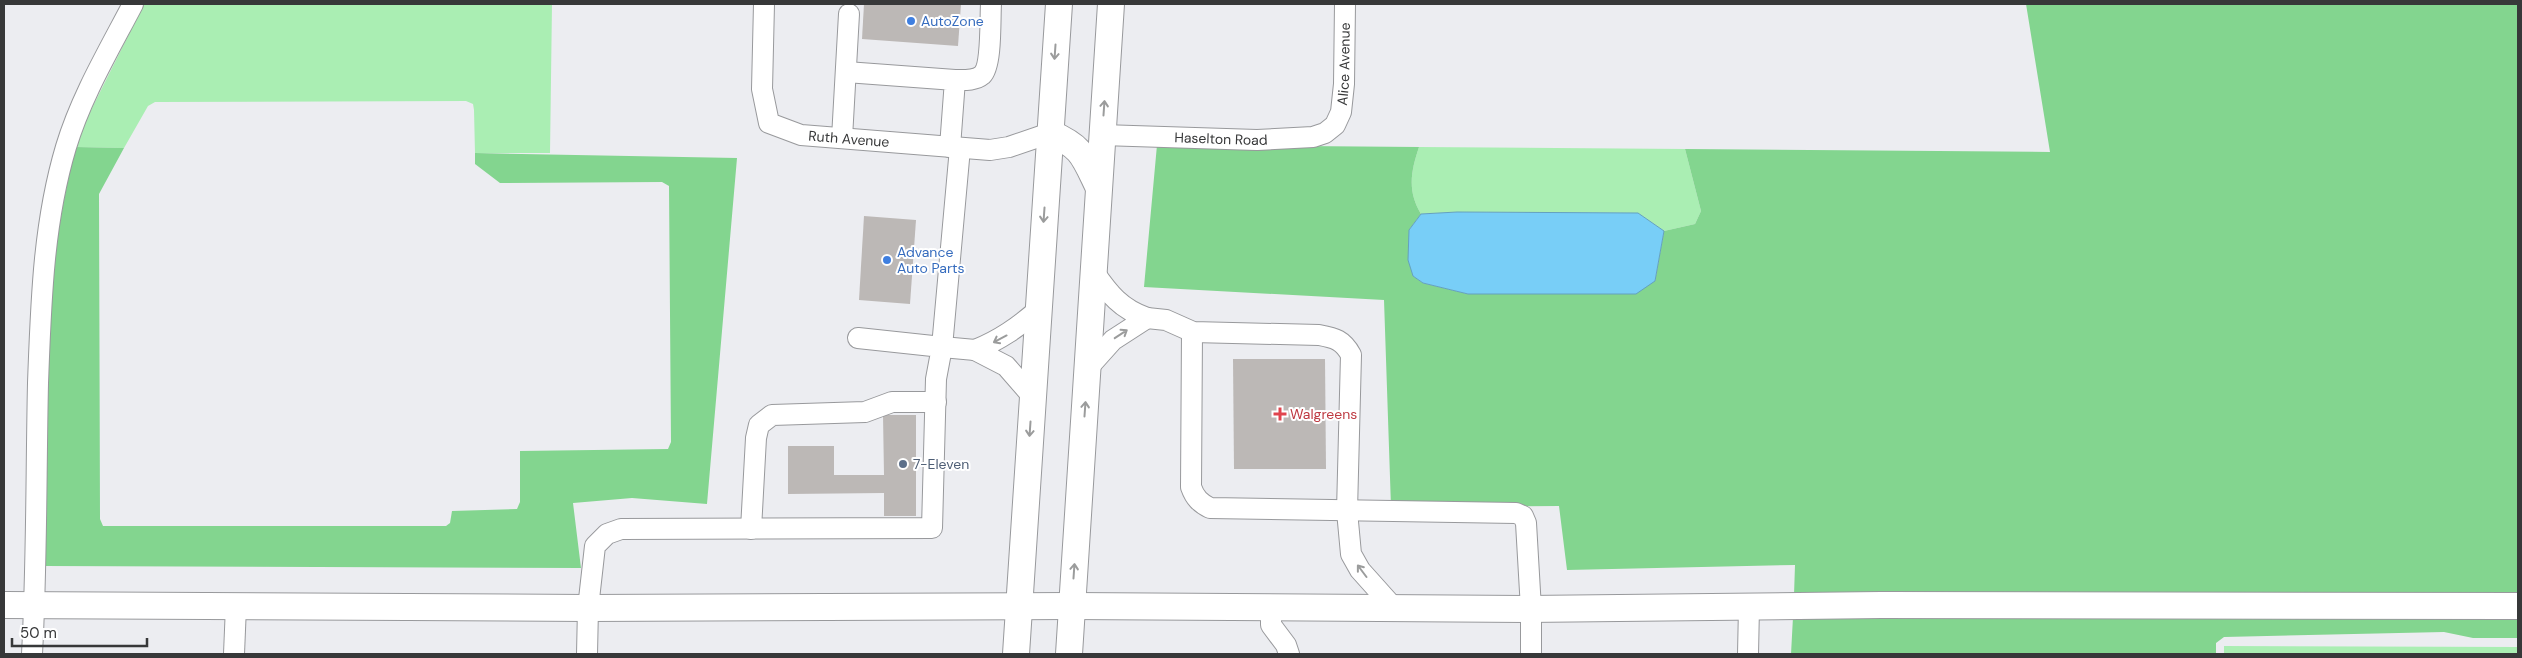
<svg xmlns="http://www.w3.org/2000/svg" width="2522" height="658" viewBox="0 0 2522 658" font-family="'DM Sans',sans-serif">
  <rect width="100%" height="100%" fill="#ecedf1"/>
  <!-- green -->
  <g fill="#aaeeb3">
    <polygon points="144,4 552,4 550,153 475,153 474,110 473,104 466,101 155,102 148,106 124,148 76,147 86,120"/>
    <path d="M1419,147L1685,149L1701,211L1695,224L1664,231L1638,213L1458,212L1421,214C1407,191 1411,171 1419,147Z"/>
    <polygon points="2224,646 2518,647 2518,654 2224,654"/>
  </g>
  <!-- forest -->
  <g fill="#83d58f">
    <path d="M2026,4H2518V595H1794L1795,565L1567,570L1559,506L1391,507L1384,300L1144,287L1157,145L1419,147C1411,171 1407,191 1421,214L1409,230L1413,276L1423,283L1468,294L1655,281L1664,231L1695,224L1701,211L1685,149L2050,152Z"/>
    <path d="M76,147L124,148L99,194L100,519L103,526H446L450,523L452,511L517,509L520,502V451L668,449L671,442L669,186L662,182L500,183L475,164V153L737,158L707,504L632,498L573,503L581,568L45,566C45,427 40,283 76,147Z"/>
    <polygon points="2518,616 2518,638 2473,638 2444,632 2224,637 2216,643 2216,654 1791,654 1793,617"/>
  </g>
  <!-- water -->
  <polygon fill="#78cef7" stroke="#64a1be" points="1457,212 1638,213 1664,231 1655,281 1636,294 1468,294 1423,283 1413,276 1408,260 1409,230 1421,214"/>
  <!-- building -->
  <g fill="#bcb8b6">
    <polygon points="864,4 961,4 958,46 862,39"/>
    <polygon points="864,216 916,220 910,304 859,300"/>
    <polygon points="1233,359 1325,359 1326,469 1234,469"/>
    <polygon points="883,415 916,415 916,516 884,516 884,493 788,494 788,446 834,446 834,475 884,475"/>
  </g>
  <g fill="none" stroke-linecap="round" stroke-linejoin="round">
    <defs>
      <g id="minor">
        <path id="s1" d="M764,4L762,89L769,123L801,135L990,150L1009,147L1050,133"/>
        <polyline points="846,72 955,80 950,147"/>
        <path d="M955,80C963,80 975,81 982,75C992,66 990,18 991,4"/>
        <path id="s2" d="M1102,135L1257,140L1313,137L1325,133L1335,125L1341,112L1344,84L1345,4"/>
        <polyline points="842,138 849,14"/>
        <polyline points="960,148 942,347 975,350"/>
        <path d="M1147,318L1166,320L1193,332L1319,335C1335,338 1343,340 1351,355L1347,511L1351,554L1360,570L1394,608"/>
        <path d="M1192,332L1191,487C1195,498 1200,503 1210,508L1516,513L1523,516L1526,523L1531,609V654"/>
        <path d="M1087,369L1113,340L1147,318C1121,309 1109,294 1094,272"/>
        <path d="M1033,397L1006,366L975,350C1000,340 1018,327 1038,310"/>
        <polyline points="751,529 756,438 759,425 772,415 865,412 892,402 936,402"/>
        <polyline points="1271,607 1271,625 1286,645 1289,654"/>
        <path d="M32,654C37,564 36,473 38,383C41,303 43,224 66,147C81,97 109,50 133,4"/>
        <polyline points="234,654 236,606"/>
        <polyline points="587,654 588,608 595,546 607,534 621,529 932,528 936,379 942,347 858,338"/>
        <polyline points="1748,654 1749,607"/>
      </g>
      <g id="major">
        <path d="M1050,133C1082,147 1083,155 1098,186"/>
        <polyline points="4,605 588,608 1072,606 1527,609 1881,605 2518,606"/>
        <polyline points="1016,654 1059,4"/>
        <polyline points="1069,654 1111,4"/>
      </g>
    </defs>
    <!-- minor casing -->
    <use href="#minor" stroke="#98999c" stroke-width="22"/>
    <!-- major casing -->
    <use href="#major" stroke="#98999c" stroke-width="28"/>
    <!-- minor -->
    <use href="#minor" stroke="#fff" stroke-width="20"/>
    <!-- major -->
    <use href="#major" stroke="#fff" stroke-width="26"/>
  </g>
  <!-- one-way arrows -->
  <defs><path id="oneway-shaft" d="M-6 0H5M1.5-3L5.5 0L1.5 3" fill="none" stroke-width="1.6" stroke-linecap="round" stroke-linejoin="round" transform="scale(1.25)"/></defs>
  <g stroke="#9b9c9c">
    <use href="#oneway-shaft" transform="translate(1055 52) rotate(94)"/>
    <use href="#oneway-shaft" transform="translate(1104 108) rotate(-86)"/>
    <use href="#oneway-shaft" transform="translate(1044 215) rotate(94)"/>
    <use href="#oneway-shaft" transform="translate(1121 334) rotate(-33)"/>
    <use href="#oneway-shaft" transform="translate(1000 339) rotate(152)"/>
    <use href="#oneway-shaft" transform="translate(1085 409) rotate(-86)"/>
    <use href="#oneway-shaft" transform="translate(1030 429) rotate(94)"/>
    <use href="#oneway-shaft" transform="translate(1074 571) rotate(-86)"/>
    <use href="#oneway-shaft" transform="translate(1362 571) rotate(-127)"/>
  </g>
  <!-- markers -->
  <g fill="#3f7fe0" stroke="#fff" stroke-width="2">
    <circle cx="911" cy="21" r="5"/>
    <circle cx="887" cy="260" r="5"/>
  </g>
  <path fill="#e0444e" stroke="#fff" stroke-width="2" d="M1277.5 406.5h5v5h5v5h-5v5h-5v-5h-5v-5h5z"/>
  <circle fill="#5c6f8a" stroke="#fff" stroke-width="2" cx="903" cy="464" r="5"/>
  <g text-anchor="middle" stroke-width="4" stroke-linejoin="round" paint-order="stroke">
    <!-- shop labels -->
    <g font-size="14" fill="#366cbe" stroke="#fff" text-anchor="start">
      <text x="921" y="26">AutoZone</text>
      <text x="897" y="257">Advance<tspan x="897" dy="16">Auto Parts</tspan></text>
    </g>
    <!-- street labels -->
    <g font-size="14" fill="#373839" stroke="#fff">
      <text dy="5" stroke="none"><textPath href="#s2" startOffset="299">Alice Avenue</textPath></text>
      <text dy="5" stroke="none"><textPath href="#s2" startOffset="119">Haselton Road</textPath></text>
      <text dy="5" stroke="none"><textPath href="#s1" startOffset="202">Ruth Avenue</textPath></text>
    </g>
    <!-- health labels -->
    <g font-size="14" fill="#be3a42" stroke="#fff" text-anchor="start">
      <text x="1290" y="419">Walgreens</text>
    </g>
    <!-- service labels -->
    <g font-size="14" fill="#4e5e75" stroke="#fff" text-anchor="start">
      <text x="913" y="469">7-Eleven</text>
    </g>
  </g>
  <!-- border -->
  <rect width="2522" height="658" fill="none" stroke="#373839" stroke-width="10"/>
  <!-- scale -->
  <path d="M12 638v8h135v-8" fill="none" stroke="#373839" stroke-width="2.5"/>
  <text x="20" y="638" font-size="15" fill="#373839" stroke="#ffffff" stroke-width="4" paint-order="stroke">50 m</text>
</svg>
